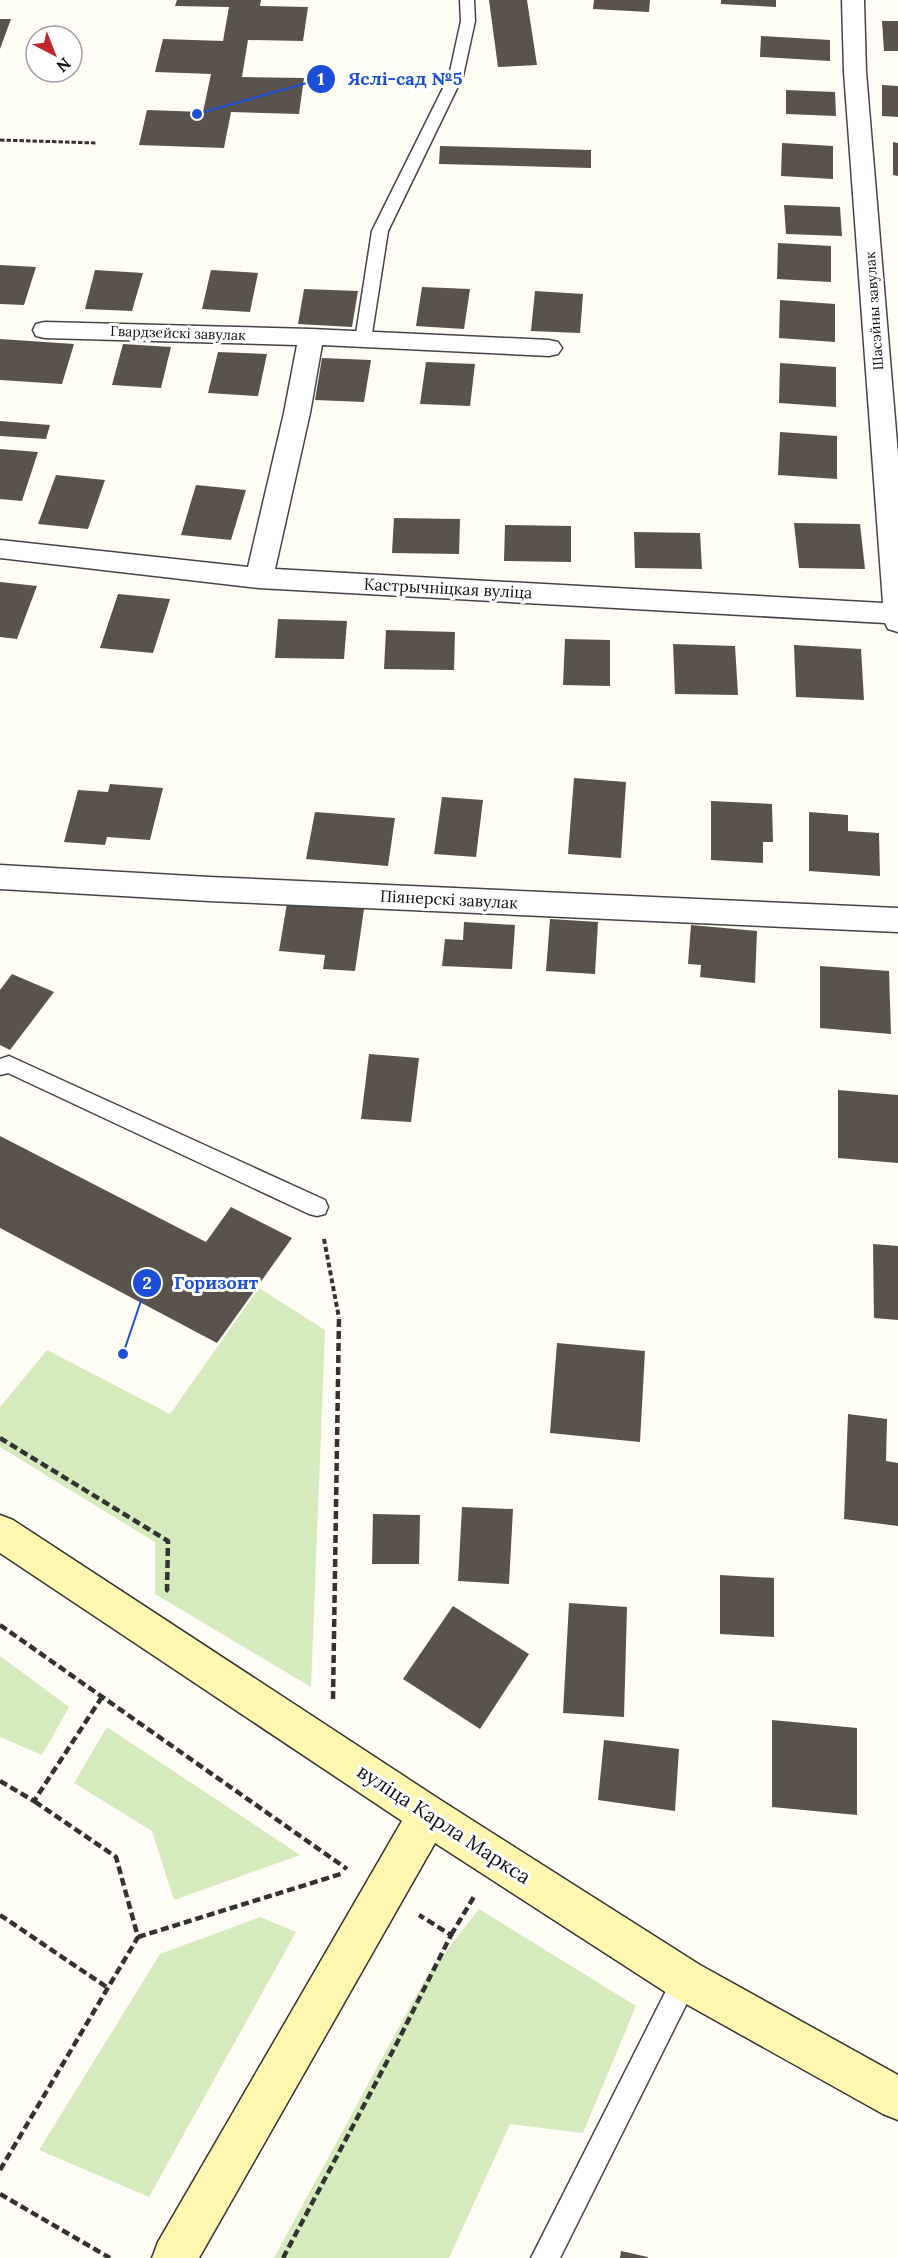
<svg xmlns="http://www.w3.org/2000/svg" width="898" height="2258" viewBox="0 0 898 2258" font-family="Lora,serif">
  <rect width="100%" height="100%" fill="#fffdf5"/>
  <!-- green -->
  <g fill="#d5ebbd">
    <polygon points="259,1288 325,1330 311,1687 155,1594 155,1542 0,1447 0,1407 47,1350 170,1414"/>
    <polygon points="0,1656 69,1707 42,1755 0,1737"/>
    <polygon points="107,1727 300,1855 174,1900 152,1831 74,1783"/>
    <polygon points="479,1909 636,2006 583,2133 510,2124 449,2258 274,2258 426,1977"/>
    <polygon points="260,1917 296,1932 149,2197 39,2150 160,1954"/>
  </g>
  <!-- building -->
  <g fill="#5a524d">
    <polygon points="177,0 261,0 260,6 308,7 303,41 248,40 242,77 304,78 299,114 231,112 224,148 139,145 147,110 203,112 211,74 155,72 163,39 223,41 229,7 175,6"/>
    <polygon points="489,0 527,0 537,65 498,67"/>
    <polygon points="594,0 650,0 649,12 593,9"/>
    <polygon points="721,0 776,0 776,7 721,4"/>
    <polygon points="0,19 11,19 0,49"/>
    <polygon points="882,21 898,21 898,51 884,51"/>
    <polygon points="761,36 830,40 830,61 760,57"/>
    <polygon points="882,85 898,86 898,117 882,116"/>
    <polygon points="786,90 835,92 836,116 786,114"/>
    <polygon points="893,142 898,143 898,176 893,175"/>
    <polygon points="782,143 833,146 833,179 781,176"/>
    <polygon points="440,146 591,150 591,168 439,164"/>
    <polygon points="784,205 840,207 842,236 786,234"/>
    <polygon points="778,243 831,246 831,282 777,279"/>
    <polygon points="0,265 36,267 24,305 0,304"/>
    <polygon points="95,270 143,273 132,311 85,309"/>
    <polygon points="211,270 258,273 250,312 202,309"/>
    <polygon points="422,287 470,289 464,329 416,326"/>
    <polygon points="304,289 358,291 352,327 298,324"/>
    <polygon points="535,291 583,294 580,333 531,331"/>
    <polygon points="780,300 835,304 835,342 779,338"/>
    <polygon points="0,339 74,344 62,384 0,380"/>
    <polygon points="123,344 171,347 161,388 112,385"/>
    <polygon points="218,352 267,354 258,396 208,393"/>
    <polygon points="322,358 371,360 364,402 315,400"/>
    <polygon points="426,362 475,364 470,406 420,404"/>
    <polygon points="780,363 836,367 836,407 779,403"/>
    <polygon points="0,421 50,425 46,439 0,436"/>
    <polygon points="780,432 837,436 837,479 778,475"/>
    <polygon points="0,449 38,452 22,501 0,499"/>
    <polygon points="56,475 105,480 88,529 38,524"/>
    <polygon points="196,485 246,490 231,540 181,535"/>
    <polygon points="394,518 460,519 459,554 392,553"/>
    <polygon points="794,523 860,524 865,569 799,568"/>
    <polygon points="505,525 571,526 571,562 504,561"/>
    <polygon points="634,532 700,533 702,569 635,568"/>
    <polygon points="0,582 37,586 17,639 0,637"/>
    <polygon points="118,594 170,599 153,653 100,648"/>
    <polygon points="278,619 347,621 344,659 275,658"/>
    <polygon points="386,630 455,632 454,670 384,669"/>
    <polygon points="565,639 610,640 610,686 563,685"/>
    <polygon points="673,644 735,646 738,695 675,694"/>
    <polygon points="794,645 861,649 864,700 796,697"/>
    <polygon points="574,778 626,782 621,858 568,854"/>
    <polygon points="110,784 163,788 150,840 107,837 105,845 64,842 78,790 108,792"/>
    <polygon points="442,797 483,800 476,857 434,854"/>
    <polygon points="711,801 772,804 773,842 763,842 763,863 711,860"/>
    <polygon points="315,812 395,818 388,866 306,859"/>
    <polygon points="809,812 848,815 848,831 879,833 880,876 809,871"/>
    <polygon points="287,903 364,909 355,971 323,969 325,955 279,951"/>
    <polygon points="550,919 598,922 595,974 546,971"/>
    <polygon points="464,922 515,925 512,969 442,966 445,939 463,940"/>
    <polygon points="691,925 757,931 755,983 700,977 701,965 688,964"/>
    <polygon points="820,966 889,971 891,1034 820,1028"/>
    <polygon points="12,974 54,992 10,1050 0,1045 0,990"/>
    <polygon points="369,1054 419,1058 411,1122 361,1119"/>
    <polygon points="838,1090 898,1095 898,1163 838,1158"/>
    <polygon points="0,1136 206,1242 231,1207 292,1238 217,1343 0,1228"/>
    <polygon points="873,1244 898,1246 898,1320 874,1318"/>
    <polygon points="557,1343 645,1351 640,1442 550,1433"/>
    <polygon points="848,1414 887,1419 886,1461 898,1463 898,1526 844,1519"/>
    <polygon points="462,1507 513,1509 509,1584 458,1581"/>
    <polygon points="373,1514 420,1515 419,1564 372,1564"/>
    <polygon points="720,1575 774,1578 774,1637 720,1634"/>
    <polygon points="569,1603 627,1607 624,1717 563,1713"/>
    <polygon points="453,1606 529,1654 480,1729 403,1679"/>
    <polygon points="772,1720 857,1728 857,1815 772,1807"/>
    <polygon points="604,1740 679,1749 675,1811 598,1800"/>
    <polygon points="621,2251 648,2257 648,2258 620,2258"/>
  </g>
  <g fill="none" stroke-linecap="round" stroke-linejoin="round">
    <defs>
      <g id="lane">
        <polygon points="460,0 474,0 475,21 463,76 388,231 371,340 369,344 357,344 355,340 372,231 449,76 461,21"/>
        <polygon points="9,1056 325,1200 328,1207 325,1214 317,1216 309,1214 8,1073 0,1075 0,1059"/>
        <polygon points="685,1967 694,1971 698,1980 694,1989 560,2258 531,2258 676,1971"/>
      </g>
      <g id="street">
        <polygon points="842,0 864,0 866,72 898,455 898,632 888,629 885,623 259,588 0,558 0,540 248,567 284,413 297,345 45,338 36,336 33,330 36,324 45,322 311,329 549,340 558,342 562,348 558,354 549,356 322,345 310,413 275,569 883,603 844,72"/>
        <polygon points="0,865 209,877 898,908 898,932 209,901 0,889"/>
      </g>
      <polygon id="secondary" points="0,1515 13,1520 442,1801 700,1965 898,2075 898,2120 883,2114 670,1995 435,1843 199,2258 152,2258 158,2242 402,1821 0,1553"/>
    </defs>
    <!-- lane casing -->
    <use href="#lane" stroke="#444" stroke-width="3"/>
    <!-- street casing -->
    <use href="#street" stroke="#444" stroke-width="3"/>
    <!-- secondary casing -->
    <use href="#secondary" stroke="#333" stroke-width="3"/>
    <!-- path-far2 -->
    <polyline stroke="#333" stroke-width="3" stroke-dasharray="4.5 2" stroke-linecap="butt" points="0,140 96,143"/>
    <!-- path-far1 -->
    <polyline stroke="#333" stroke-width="4" stroke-dasharray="5 3" stroke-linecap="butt" points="324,1239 339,1318"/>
    <!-- path -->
    <g stroke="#333" stroke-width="4.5" stroke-dasharray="8 4" stroke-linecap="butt">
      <polyline points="0,1438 168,1541 167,1590 170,1592"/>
      <polyline points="0,1625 347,1869"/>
      <polyline points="333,1699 339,1316"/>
      <polyline points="0,1781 34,1801 102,1697"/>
      <polyline points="0,1915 108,1988"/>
      <polyline points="451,1935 475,1895"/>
      <polyline points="138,1937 344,1873"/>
      <polyline points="0,2170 138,1937 116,1857 34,1801"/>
      <polyline points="0,2194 110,2258"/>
      <polyline points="283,2258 399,2039 451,1935 419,1915"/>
    </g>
    <!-- lane -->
    <use href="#lane" fill="#fff" fill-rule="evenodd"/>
    <!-- street -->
    <use href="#street" fill="#fff" fill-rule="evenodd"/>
    <!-- secondary -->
    <use href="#secondary" fill="#fff6b0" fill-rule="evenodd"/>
  </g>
  <g text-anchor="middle" stroke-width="6" stroke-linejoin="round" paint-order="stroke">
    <!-- far-street labels -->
    <g font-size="14" fill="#111" stroke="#fff">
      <text transform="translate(874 311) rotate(-94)" y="5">Шасэйны завулак</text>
      <text transform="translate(178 333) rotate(2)" y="5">Гвардзейскі завулак</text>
    </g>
    <!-- street labels -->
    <g font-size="16" fill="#111" stroke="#fff">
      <text transform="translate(448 588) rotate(3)" y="6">Кастрычніцкая вуліца</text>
      <text transform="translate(449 899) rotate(3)" y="6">Піянерскі завулак</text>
    </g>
    <!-- near-street labels -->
    <g font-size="20" fill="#111" stroke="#fff">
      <text transform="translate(444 1824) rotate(33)" y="7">вуліца Карла Маркса</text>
    </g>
  </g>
  <!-- callouts -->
  <path fill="none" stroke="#1d4ed8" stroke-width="2" d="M197 114L321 79M123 1354L147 1283"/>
  <g fill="#1d4ed8" stroke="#fff" stroke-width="2">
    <circle cx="197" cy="114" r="6"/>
    <circle cx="123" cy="1354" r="6"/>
    <circle cx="321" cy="79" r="15"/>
    <circle cx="147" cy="1283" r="15"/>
  </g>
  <g font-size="18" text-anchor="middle" font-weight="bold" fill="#fff">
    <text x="321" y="85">1</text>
    <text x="147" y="1289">2</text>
  </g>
  <g font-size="18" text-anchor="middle" font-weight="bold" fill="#1d4ed8" stroke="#fff" stroke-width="6" stroke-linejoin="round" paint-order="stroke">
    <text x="405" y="85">Яслі-сад №5</text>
    <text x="216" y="1289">Горизонт</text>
  </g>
  <!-- north arrow -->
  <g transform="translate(54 54) rotate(138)"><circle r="28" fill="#ffffff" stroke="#a0a0a0" stroke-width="1.5"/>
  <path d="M0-4.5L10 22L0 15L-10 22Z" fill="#c4262e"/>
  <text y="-9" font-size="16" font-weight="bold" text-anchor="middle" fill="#111111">N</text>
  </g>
</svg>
